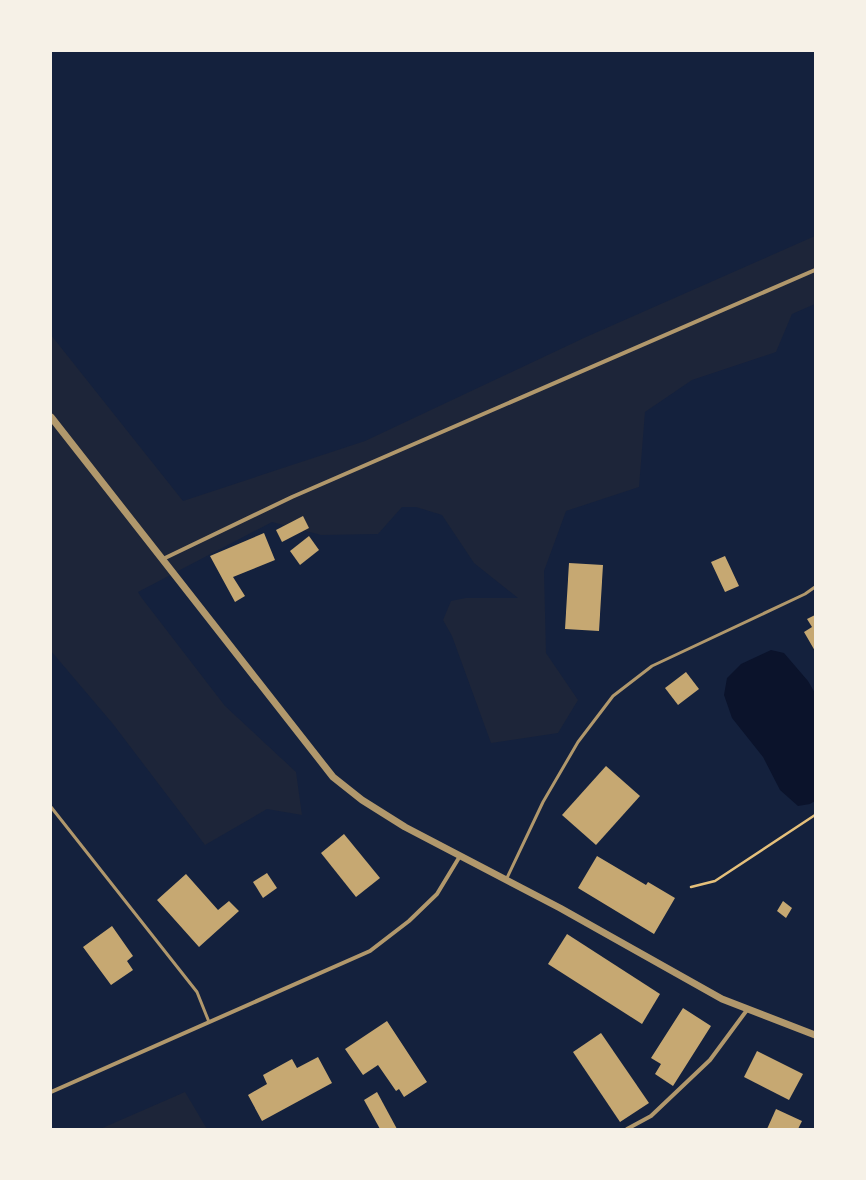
<svg xmlns="http://www.w3.org/2000/svg" width="866" height="1180" viewBox="0 0 866 1180" font-family="Helvetica,sans-serif">
  <rect width="100%" height="100%" fill="#14213d"/>
  <!-- green -->
  <g fill="#1d2539">
    <polygon points="815,236 815,304 792,314 776,352 692,380 645,412 639,487 566,511 544,571 546,653 578,700 558,733 491,743 452,636 443,620 451,601 466,598 518,598 474,563 442,515 416,507 402,507 378,534 321,535 272,522 138,592 141,597 225,706 296,772 302,815 267,809 205,845 113,724 51,651 51,335 183,501 365,441 586,337"/>
    <polygon points="185,1092 207,1129 100,1129"/>
  </g>
  <!-- water -->
  <polygon fill="#0b132b" points="771,650 784,653 808,681 815,693 815,801 810,804 798,806 780,790 763,757 732,718 724,695 727,678 741,664"/>
  <!-- building -->
  <g fill="#c6a872">
    <polygon points="303,516 309,528 282,542 276,530"/>
    <polygon points="264,533 275,560 233,577 245,596 235,602 210,556"/>
    <polygon points="309,536 319,550 300,565 290,551"/>
    <polygon points="725,556 739,586 725,592 711,562"/>
    <polygon points="569,563 603,565 599,631 565,629"/>
    <polygon points="815,615 815,651 804,632 812,627 807,619"/>
    <polygon points="686,672 699,689 678,705 665,688"/>
    <polygon points="606,766 640,796 596,845 562,815"/>
    <polygon points="344,834 380,878 356,897 321,853"/>
    <polygon points="597,856 646,885 648,882 675,898 654,934 578,888"/>
    <polygon points="267,873 277,888 263,898 253,882"/>
    <polygon points="186,874 218,910 229,901 239,911 199,947 157,900"/>
    <polygon points="783,901 792,908 786,918 777,911"/>
    <polygon points="112,926 133,956 127,961 133,970 111,985 83,947"/>
    <polygon points="567,934 660,994 642,1024 548,964"/>
    <polygon points="683,1008 711,1026 673,1086 655,1074 661,1064 651,1058"/>
    <polygon points="387,1021 427,1082 404,1097 399,1089 396,1091 378,1065 363,1075 345,1049"/>
    <polygon points="601,1033 649,1103 620,1122 573,1052"/>
    <polygon points="757,1051 803,1074 789,1100 744,1077"/>
    <polygon points="318,1057 332,1083 262,1121 248,1095 267,1084 263,1075 292,1059 297,1068"/>
    <polygon points="377,1092 397,1129 380,1129 364,1100"/>
    <polygon points="776,1109 802,1121 798,1129 767,1129"/>
  </g>
  <g fill="none" stroke-linecap="round" stroke-linejoin="round">
    <!-- path -->
    <polyline stroke="#e5c07b" stroke-width="2.5" points="691,887 715,881 815,815"/>
    <!-- service -->
    <g stroke="#b1986c" stroke-width="3">
      <polyline points="51,807 197,992 209,1022"/>
      <polyline points="506,880 543,802 578,742 613,696 652,666 805,594 815,587"/>
    </g>
    <!-- minor -->
    <g stroke="#b1986c" stroke-width="4">
      <polyline points="163,559 292,497 815,270"/>
      <polyline points="51,1092 370,951 409,921 437,894 460,856"/>
      <polyline points="627,1129 651,1116 710,1060 747,1010"/>
    </g>
    <!-- tertiary -->
    <polyline stroke="#b1986c" stroke-width="7" points="51,417 333,777 362,800 405,827 560,908 722,999 815,1035"/>
  </g>
  <!-- border -->
  <rect width="866" height="1180" fill="none" stroke="#f6f1e7" stroke-width="104"/>
</svg>
